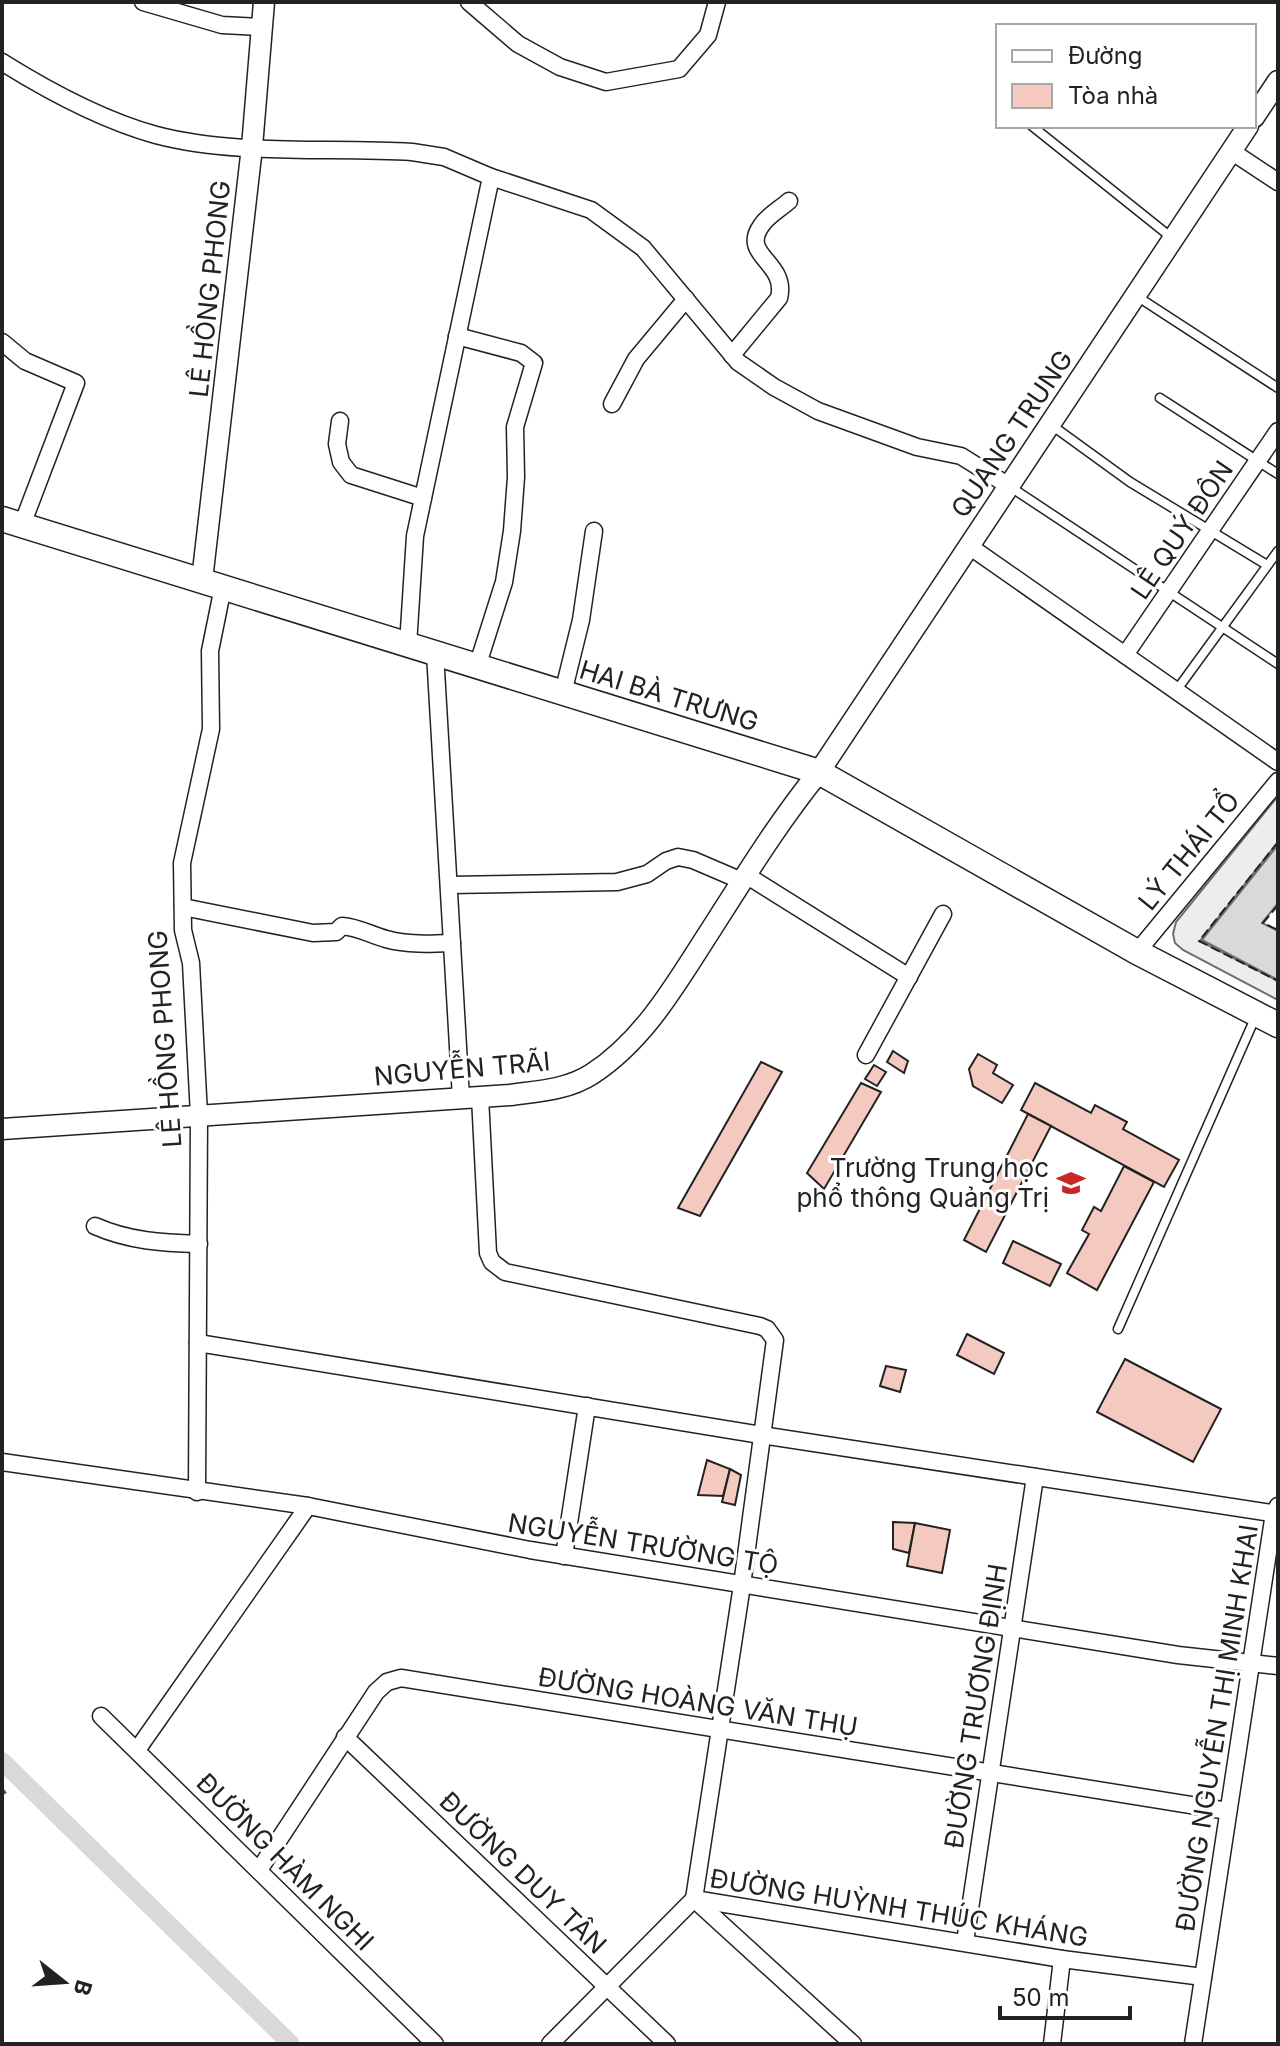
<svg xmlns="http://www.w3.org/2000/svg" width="1280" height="2046" viewBox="0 0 1280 2046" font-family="Inter,sans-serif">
  <rect width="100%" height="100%" fill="#fff"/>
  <!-- parking -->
  <polygon fill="#ededed" stroke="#6f6f6f" stroke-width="2" points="1278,796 1278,842 1200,941 1278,981 1278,1000 1183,950 1175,943 1173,934 1176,922"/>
  <!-- water -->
  <polygon fill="#d9d9d9" stroke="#6f6f6f" stroke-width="2" points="1278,845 1278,903 1262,923 1278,931 1278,980 1202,940"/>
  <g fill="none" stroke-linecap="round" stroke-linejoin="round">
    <!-- canal -->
    <polyline stroke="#d9d9d9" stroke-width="18" points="2,1761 291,2044"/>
  </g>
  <!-- building -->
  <g fill="#f3c9c0" stroke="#222" stroke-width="2">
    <polygon points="893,1051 908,1061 904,1073 887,1062"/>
    <polygon points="978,1054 997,1065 993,1073 1013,1085 1002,1103 973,1086 969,1069"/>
    <polygon points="761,1062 782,1072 700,1216 678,1208"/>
    <polygon points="874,1065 886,1072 877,1086 865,1079"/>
    <polygon points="861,1083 881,1092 824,1189 807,1173"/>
    <polygon points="1035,1083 1091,1113 1095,1105 1127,1122 1123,1129 1179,1160 1164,1187 1021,1110"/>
    <polygon points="1028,1114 1051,1126 986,1252 964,1240"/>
    <polygon points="1124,1166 1154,1182 1097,1290 1067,1273 1089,1234 1082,1230 1094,1207 1101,1211"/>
    <polygon points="1013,1241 1061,1264 1050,1286 1003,1263"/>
    <polygon points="967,1334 1004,1353 994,1374 957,1355"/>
    <polygon points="1125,1359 1221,1409 1193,1462 1097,1412"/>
    <polygon points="886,1366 906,1370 900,1392 880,1386"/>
    <polygon points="707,1460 730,1469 723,1496 698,1495"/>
    <polygon points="730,1469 741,1475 735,1505 722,1502"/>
    <polygon points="893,1522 915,1523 909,1553 893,1549"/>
    <polygon points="915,1523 950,1530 942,1573 907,1566"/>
  </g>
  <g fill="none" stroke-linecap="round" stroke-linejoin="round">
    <defs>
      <g id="service">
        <polyline points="1032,126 1172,238"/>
        <polyline points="1138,297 1278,388"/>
        <polyline points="1160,398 1278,474"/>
        <polyline points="1050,424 1130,482 1267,565"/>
        <polyline points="1009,486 1278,664"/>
        <polyline points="1176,691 1278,551"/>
        <polyline points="1118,1329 1255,1018"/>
      </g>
      <g id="minor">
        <polyline points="143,2 222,25 262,27"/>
        <polyline points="469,2 518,44 560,67 606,82 679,69 708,35 717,2"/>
        <path d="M2,62C50,92 102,120 156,135C236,156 329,147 412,152L444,157L491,177L591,210L643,248L738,362L774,387L818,411L917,447L961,456L1009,486"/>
        <polyline points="1231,151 1278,182"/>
        <polyline points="457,336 521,353 534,363 515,427 516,477 512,531 504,582 477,667"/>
        <polyline points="2,342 25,361 76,383 22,525"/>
        <path d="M732,355L779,298C788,262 740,256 761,226C767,216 780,209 789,201"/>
        <polyline points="612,404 636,359 686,299"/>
        <polyline points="340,421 337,444 341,462 351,475 423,498"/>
        <polyline points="969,546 1278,762"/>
        <polyline points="408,645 415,536 491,177"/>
        <polyline points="435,653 461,1098"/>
        <polyline points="1125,655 1278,431"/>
        <polyline points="563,693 581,620 594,531"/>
        <polyline points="746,875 909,977"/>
        <polyline points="449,885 617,882 647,874 666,861 678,857 693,860 742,881"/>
        <path d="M183,907L313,933L336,932L342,926C358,927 371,935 386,939C408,945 429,944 452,943"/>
        <polyline points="1137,952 1278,781"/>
        <polyline points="866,1055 943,914"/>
        <polyline points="480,1097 488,1253 492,1262 505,1272 760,1326 767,1329 775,1340 742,1585 694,1899 853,2044"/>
        <path d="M95,1226C129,1241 162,1243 199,1244"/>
        <polyline points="198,1343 761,1435 1278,1514"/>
        <polyline points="2,1462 308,1506 530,1550 1178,1655 1278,1666"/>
        <polyline points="197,1492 199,1115 191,963 183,930 182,863 211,729 210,651 223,587"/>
        <polyline points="564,1556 587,1406"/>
        <polyline points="101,1716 435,2044"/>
        <polyline points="345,1737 667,2044"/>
        <polyline points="137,1750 308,1506"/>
        <polyline points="259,1870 376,1692 387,1682 401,1678 1228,1811"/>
        <polyline points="965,1942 1035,1477"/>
        <polyline points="550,2044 694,1899 1062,1959 1203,1977"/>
        <polyline points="1052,2044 1062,1959"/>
        <polyline points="1193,2044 1274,1513 1278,1506"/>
      </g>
      <g id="tertiary">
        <polyline points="1254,117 1278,81"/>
        <polyline points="202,580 252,147 264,2"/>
        <path d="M2,1129L510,1095C539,1091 567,1090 592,1074C646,1039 678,980 712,928C746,875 779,821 819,772L1248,126"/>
      </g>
      <polyline id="primary" points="2,519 819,772 1137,952 1278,1025"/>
    </defs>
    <!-- service casing -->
    <use href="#service" stroke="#222" stroke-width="11"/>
    <!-- minor casing -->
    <use href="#minor" stroke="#222" stroke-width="19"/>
    <!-- tertiary casing -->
    <use href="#tertiary" stroke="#222" stroke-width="23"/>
    <!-- primary casing -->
    <use href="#primary" stroke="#222" stroke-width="27"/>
    <!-- path -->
    <g stroke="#646464" stroke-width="3" stroke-dasharray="6 4" stroke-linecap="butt">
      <polyline points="1278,918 1278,919"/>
      <polyline points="2,1789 6,1794"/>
    </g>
    <!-- service -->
    <use href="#service" stroke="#fff" stroke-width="8"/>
    <!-- minor -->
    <use href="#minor" stroke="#fff" stroke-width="16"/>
    <!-- tertiary -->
    <use href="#tertiary" stroke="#fff" stroke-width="20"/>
    <!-- primary -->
    <use href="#primary" stroke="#fff" stroke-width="24"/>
    <!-- fence -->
    <g stroke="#222" stroke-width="2" stroke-dasharray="10 4" stroke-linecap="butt">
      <polyline points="1278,842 1199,941 1278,981"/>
      <polyline points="1278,905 1263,923 1278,930"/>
    </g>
  </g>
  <!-- icons -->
  <defs>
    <symbol id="school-bare" viewBox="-9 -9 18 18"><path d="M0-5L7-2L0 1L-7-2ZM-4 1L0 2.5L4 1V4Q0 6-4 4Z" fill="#c62828" stroke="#fff" stroke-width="2.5" paint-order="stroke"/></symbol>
  </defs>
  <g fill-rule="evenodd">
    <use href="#school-bare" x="1051" y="1163" width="40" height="40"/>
  </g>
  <g text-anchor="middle" stroke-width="6" stroke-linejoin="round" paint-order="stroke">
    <!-- street labels -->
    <g font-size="26" fill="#222" stroke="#fff">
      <text transform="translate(210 289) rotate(-84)" y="9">LÊ HỒNG PHONG</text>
      <text transform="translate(1012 434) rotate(-56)" y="9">QUANG TRUNG</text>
      <text transform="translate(1182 530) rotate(-56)" y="9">LÊ QUÝ ĐÔN</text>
      <text transform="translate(669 696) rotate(17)" y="9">HAI BÀ TRƯNG</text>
      <text transform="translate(1189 851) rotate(-51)" y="9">LÝ THÁI TỔ</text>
      <text transform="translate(165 1039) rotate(-94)" y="9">LÊ HỒNG PHONG</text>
      <text transform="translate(462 1069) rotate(-5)" y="9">NGUYỄN TRÃI</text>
      <text transform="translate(643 1544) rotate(9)" y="9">NGUYỄN TRƯỜNG TỘ</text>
      <text transform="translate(698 1702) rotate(9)" y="9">ĐƯỜNG HOÀNG VĂN THỤ</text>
      <text transform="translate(976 1706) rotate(-81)" y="9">ĐƯỜNG TRƯƠNG ĐỊNH</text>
      <text transform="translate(1217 1728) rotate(-81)" y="9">ĐƯỜNG NGUYỄN THỊ MINH KHAI</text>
      <text transform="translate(285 1862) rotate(45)" y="9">ĐƯỜNG HÀM NGHI</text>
      <text transform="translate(523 1873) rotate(44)" y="9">ĐƯỜNG DUY TÂN</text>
      <text transform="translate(899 1908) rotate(9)" y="9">ĐƯỜNG HUỲNH THÚC KHÁNG</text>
    </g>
    <!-- poi labels -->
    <g font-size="26" fill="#222" stroke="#fff" text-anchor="end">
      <text x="1049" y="1177">Trường Trung học<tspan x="1049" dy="30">phổ thông Quảng Trị</tspan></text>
    </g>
  </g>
  <!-- border -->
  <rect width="1280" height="2046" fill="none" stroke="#222222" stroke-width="8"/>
  <!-- legend -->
  <rect x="996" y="24" width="260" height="104" fill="#ffffff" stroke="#a7a7a7" stroke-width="2"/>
  <rect x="1012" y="50" width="40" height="12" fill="#ffffff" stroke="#a7a7a7" stroke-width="2"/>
  <text x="1068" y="64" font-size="24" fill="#222222">Đường</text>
  <rect x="1012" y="84" width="40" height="24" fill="#f3c9c0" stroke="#a7a7a7" stroke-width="2"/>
  <text x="1068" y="104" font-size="24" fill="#222222">Tòa nhà</text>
  <!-- north arrow -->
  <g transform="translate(64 1982) rotate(107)" stroke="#ffffff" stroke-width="6" paint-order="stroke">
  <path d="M0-6L14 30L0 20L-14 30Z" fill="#222222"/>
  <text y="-12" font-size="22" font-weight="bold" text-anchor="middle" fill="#222222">B</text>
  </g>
  <!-- scale -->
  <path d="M1000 2006v12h130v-12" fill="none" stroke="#222222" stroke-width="4"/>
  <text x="1012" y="2006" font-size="24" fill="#222222" stroke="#ffffff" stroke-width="6" paint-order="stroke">50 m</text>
</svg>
